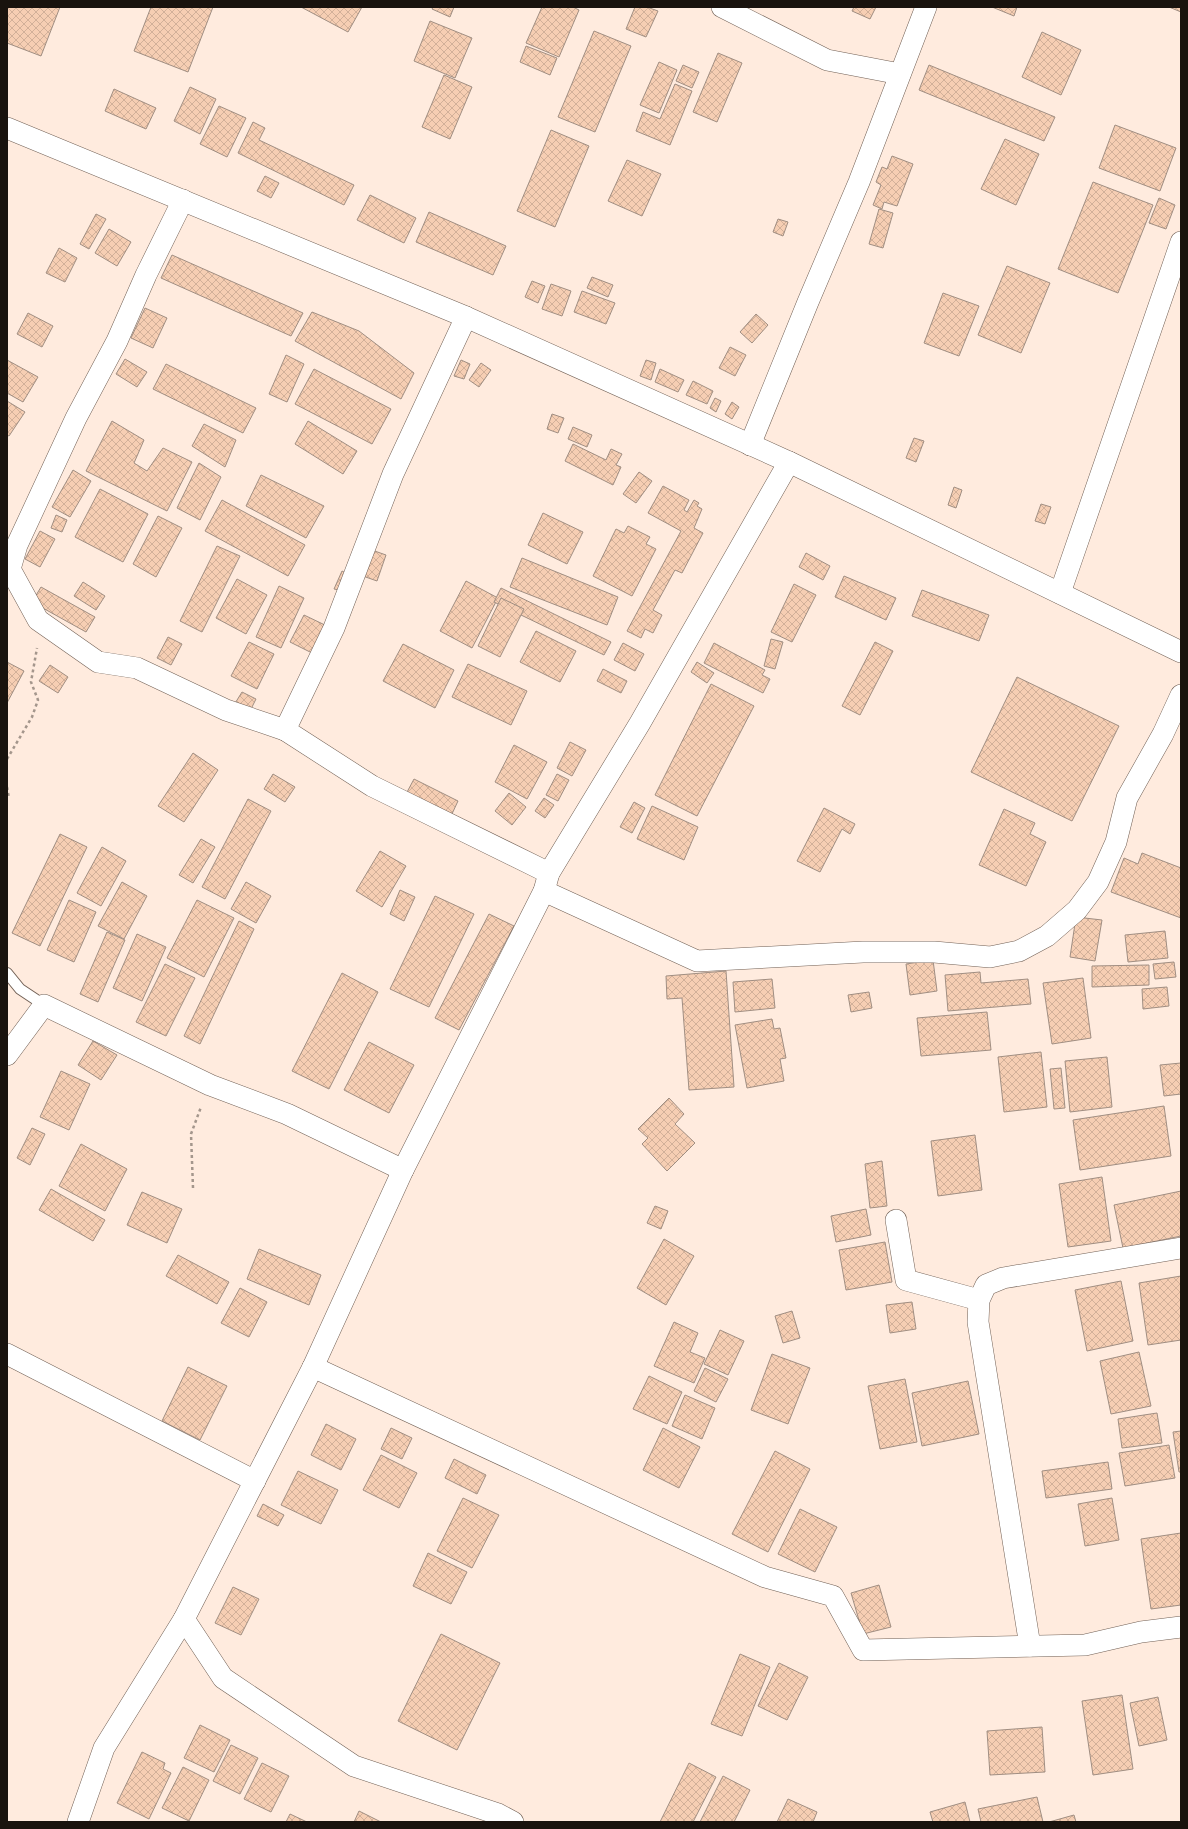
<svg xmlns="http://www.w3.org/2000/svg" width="1188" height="1829" viewBox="0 0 1188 1829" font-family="'PT Sans',sans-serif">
  <defs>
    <pattern id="building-cross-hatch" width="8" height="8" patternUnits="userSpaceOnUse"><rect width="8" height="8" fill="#f6ceb3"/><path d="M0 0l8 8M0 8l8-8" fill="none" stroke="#d2b099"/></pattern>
  </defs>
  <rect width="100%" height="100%" fill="#ffebde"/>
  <!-- building -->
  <g fill="url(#building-cross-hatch)" stroke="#a08e82">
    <polygon points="7,7 60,7 41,56 7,43"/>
    <polygon points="151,7 213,7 188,72 134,51"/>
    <polygon points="301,7 362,7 348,32"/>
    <polygon points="433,7 454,7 450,17 432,9"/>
    <polygon points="542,7 573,7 579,10 559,57 526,43"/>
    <polygon points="635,7 647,7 658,11 646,37 626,29"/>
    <polygon points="854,7 876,7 870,19 852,11"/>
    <polygon points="992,7 1017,7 1014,16"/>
    <polygon points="1169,7 1181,7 1181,12"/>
    <polygon points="430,21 472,38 455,78 414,61"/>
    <polygon points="594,31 631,46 595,132 558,117"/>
    <polygon points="1042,32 1081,50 1061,95 1022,77"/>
    <polygon points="526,46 557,58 550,75 520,62"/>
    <polygon points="718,53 742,63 717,122 693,112"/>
    <polygon points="659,62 677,70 659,113 640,105"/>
    <polygon points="683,65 699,72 692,88 676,81"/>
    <polygon points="929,65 1055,117 1044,141 919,90"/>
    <polygon points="444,75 472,87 450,139 422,127"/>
    <polygon points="675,84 692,91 670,145 636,131 643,112 660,119"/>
    <polygon points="190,87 216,99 200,134 174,121"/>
    <polygon points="114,89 156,108 146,129 105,111"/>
    <polygon points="219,106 246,118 227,157 200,144"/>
    <polygon points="253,122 265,128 259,140 354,185 344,205 238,153"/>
    <polygon points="1115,125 1176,148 1160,191 1099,168"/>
    <polygon points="551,130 589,146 555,227 517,211"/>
    <polygon points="1005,139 1039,154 1016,205 981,189"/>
    <polygon points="892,156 913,164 897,206 884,202 882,209 873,205 881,185 876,182 882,167 887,169"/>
    <polygon points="627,160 661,174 642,216 608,201"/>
    <polygon points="265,176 279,183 271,198 257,191"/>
    <polygon points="1093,182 1153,205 1118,293 1058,269"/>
    <polygon points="370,195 416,218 404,243 357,220"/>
    <polygon points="1159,198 1175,205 1166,229 1149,223"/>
    <polygon points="879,209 893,213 883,248 869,244"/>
    <polygon points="429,212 506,246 493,275 416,242"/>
    <polygon points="96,214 106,219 89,249 80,244"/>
    <polygon points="778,219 788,222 783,236 773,232"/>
    <polygon points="109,229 131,242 117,266 95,253"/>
    <polygon points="59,248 77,258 65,282 46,273"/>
    <polygon points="172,255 303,313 291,336 161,278"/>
    <polygon points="1007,266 1050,283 1021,353 978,335"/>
    <polygon points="592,277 613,285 608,297 587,288"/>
    <polygon points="532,281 545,286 538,303 525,297"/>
    <polygon points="551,284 571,291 562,316 542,309"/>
    <polygon points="582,291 615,303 606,324 574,312"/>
    <polygon points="943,293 979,306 959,356 924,343"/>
    <polygon points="145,308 167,318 153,348 131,338"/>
    <polygon points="312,312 359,331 414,373 401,399 295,341"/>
    <polygon points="28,313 53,326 42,347 17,334"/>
    <polygon points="756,314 768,325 752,343 740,332"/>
    <polygon points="730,347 746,355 735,376 719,368"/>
    <polygon points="286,355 304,364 287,402 269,394"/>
    <polygon points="125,359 147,372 137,387 116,374"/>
    <polygon points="7,360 38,377 23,402 7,393"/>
    <polygon points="461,360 470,364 464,379 454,376"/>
    <polygon points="646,360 656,363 651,380 640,376"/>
    <polygon points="481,363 491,370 479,387 469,380"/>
    <polygon points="166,364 256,408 243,433 153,389"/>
    <polygon points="314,369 391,409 372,444 295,404"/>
    <polygon points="660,369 684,380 678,392 655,382"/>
    <polygon points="693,381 713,391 707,404 686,395"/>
    <polygon points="715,398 721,401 716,412 710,408"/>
    <polygon points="7,401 25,412 9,436 7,435"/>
    <polygon points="732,402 739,407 732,419 725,414"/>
    <polygon points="552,414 564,418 558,433 547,429"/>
    <polygon points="112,421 144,440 134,463 147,471 163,448 192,462 167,511 86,471"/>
    <polygon points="308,421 357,451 343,474 295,444"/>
    <polygon points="204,424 236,440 225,467 192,446"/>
    <polygon points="573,427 592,435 587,447 568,439"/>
    <polygon points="914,438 924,441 916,462 906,458"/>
    <polygon points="573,444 606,460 611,449 622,454 616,465 621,467 613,485 565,461"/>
    <polygon points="199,463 221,477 200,520 177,508"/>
    <polygon points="73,470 91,481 70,517 52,507"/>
    <polygon points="639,472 652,481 636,503 623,494"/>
    <polygon points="261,475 324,506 306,538 246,506"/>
    <polygon points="663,486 689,500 684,510 687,512 694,500 699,503 697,506 702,509 694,528 703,533 682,573 675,570 653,610 662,615 653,633 645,629 641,638 627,631 681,531 648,513"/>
    <polygon points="954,487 962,490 956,508 948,505"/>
    <polygon points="100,489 148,514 123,562 75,537"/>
    <polygon points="222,500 305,545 288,576 205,531"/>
    <polygon points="1041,504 1051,507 1045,524 1035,521"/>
    <polygon points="543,513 583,532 567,564 528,545"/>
    <polygon points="56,515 67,520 62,532 51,528"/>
    <polygon points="158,516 182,528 156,577 133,564"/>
    <polygon points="628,526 650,537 646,544 656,549 632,596 593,576 616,529 624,533"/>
    <polygon points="40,531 55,539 40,567 25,559"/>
    <polygon points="217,546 240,556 202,632 180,621"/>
    <polygon points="369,549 386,555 377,581 360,575"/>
    <polygon points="806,553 830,566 823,580 799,567"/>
    <polygon points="522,558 618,597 607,625 510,587"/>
    <polygon points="342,571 352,576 344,591 334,589"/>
    <polygon points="844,576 896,598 886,620 835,597"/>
    <polygon points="237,579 267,595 246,634 216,618"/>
    <polygon points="466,581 498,598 472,648 440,631"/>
    <polygon points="83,582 105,596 96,610 74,596"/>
    <polygon points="794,584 816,595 792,642 771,632"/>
    <polygon points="279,586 304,598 281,648 256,637"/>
    <polygon points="41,587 95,617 86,632 32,602"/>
    <polygon points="501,588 611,642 604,655 494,602"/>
    <polygon points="922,590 989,615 979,641 912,616"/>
    <polygon points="501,598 524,609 500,657 478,646"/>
    <polygon points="304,615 327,626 312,653 290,642"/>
    <polygon points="536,631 576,651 560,682 520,662"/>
    <polygon points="168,637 182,644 171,665 157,658"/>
    <polygon points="771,639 783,642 775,669 764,666"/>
    <polygon points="249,642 274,654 257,689 231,676"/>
    <polygon points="875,642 893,651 860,715 842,706"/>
    <polygon points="623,643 644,654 635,671 614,660"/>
    <polygon points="714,643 765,670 762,675 770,679 763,693 704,663"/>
    <polygon points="403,644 454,670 435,708 383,681"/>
    <polygon points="7,662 24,671 7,703"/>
    <polygon points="697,662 714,673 707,683 691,672"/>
    <polygon points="468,664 527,691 511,725 452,697"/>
    <polygon points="50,665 68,677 58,693 39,681"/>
    <polygon points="603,669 627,681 621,693 597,681"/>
    <polygon points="1017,677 1119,726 1072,821 971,772"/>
    <polygon points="711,684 754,706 697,816 655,795"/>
    <polygon points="242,692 256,699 249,713 234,705"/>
    <polygon points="570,742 586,750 572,776 557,768"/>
    <polygon points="514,745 547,762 527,799 495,782"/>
    <polygon points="193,753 218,770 184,822 158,806"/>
    <polygon points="273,774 295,787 285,802 264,789"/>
    <polygon points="557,774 569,780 558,801 546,795"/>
    <polygon points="414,779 458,801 451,816 406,794"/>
    <polygon points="509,793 526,807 512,825 495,811"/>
    <polygon points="544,798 554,805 545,818 535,811"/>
    <polygon points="248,799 271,811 225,899 202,887"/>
    <polygon points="634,802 645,808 632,833 620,827"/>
    <polygon points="652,806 698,827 684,860 637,839"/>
    <polygon points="824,808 855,824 850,834 842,829 820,872 797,861"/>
    <polygon points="1004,809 1035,823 1030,834 1046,842 1026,886 979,865"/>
    <polygon points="60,834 87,847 40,946 12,933"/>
    <polygon points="201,839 215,847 193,883 179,875"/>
    <polygon points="102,847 126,861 101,906 77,893"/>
    <polygon points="380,851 406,866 382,907 356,891"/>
    <polygon points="1142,853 1181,868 1181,918 1111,892 1124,858 1138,864"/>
    <polygon points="122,882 147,896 124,939 98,926"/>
    <polygon points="246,882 271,896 256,923 231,909"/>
    <polygon points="400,890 415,897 404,921 390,914"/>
    <polygon points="435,896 474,914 429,1007 390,989"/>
    <polygon points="69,900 96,912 74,962 47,950"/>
    <polygon points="197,900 234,918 204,977 167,958"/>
    <polygon points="489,914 514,926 459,1030 435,1018"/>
    <polygon points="1076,917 1102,920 1095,961 1070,957"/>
    <polygon points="239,921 254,929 200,1044 184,1036"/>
    <polygon points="1165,931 1168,958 1128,962 1125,935"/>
    <polygon points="107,932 125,940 98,1002 80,994"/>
    <polygon points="137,934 166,947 142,1001 113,988"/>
    <polygon points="933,960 937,991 910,995 906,964"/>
    <polygon points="1174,962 1176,977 1155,979 1153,964"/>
    <polygon points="165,964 195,978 166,1036 136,1022"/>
    <polygon points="1149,965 1149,985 1092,987 1092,966"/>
    <polygon points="726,971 734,1087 689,1090 682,998 667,999 666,976"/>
    <polygon points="980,972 981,983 1028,979 1031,1004 948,1011 945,975"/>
    <polygon points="342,973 378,992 329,1089 292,1071"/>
    <polygon points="1083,978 1091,1038 1052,1044 1043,983"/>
    <polygon points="772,979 775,1008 735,1012 733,982"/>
    <polygon points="1167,987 1169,1006 1143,1009 1142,989"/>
    <polygon points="869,992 872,1008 851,1012 848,995"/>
    <polygon points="987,1012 991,1050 921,1056 917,1018"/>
    <polygon points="772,1019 774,1029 780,1028 786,1058 780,1059 784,1081 747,1088 735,1025"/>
    <polygon points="93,1041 117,1055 101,1080 78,1065"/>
    <polygon points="369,1042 414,1065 389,1113 344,1090"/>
    <polygon points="1041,1052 1047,1107 1004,1112 998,1057"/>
    <polygon points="1107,1057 1112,1107 1070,1112 1065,1061"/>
    <polygon points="1181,1063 1181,1094 1164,1096 1160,1065"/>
    <polygon points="1061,1068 1065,1108 1054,1109 1050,1069"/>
    <polygon points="61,1071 90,1084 69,1130 40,1117"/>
    <polygon points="669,1098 684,1114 675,1124 695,1143 667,1171 642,1144 648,1138 638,1129"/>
    <polygon points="1164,1106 1171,1156 1080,1170 1073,1120"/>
    <polygon points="32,1128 45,1134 30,1165 17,1158"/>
    <polygon points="975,1135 982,1190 938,1196 931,1141"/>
    <polygon points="81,1144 127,1169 105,1211 59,1186"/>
    <polygon points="882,1161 887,1206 870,1208 865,1164"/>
    <polygon points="1102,1177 1111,1241 1068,1247 1059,1184"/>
    <polygon points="51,1189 105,1220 93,1241 39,1210"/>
    <polygon points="1181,1191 1181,1236 1123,1248 1114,1205"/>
    <polygon points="142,1192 182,1209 167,1243 127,1225"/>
    <polygon points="655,1206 668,1211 661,1229 647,1223"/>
    <polygon points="866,1209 871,1235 836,1242 831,1216"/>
    <polygon points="664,1239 694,1256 666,1305 637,1288"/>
    <polygon points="885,1242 892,1282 846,1290 839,1250"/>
    <polygon points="259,1249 321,1275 309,1305 247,1279"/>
    <polygon points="178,1255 229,1282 217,1304 166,1276"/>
    <polygon points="1181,1276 1181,1340 1148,1345 1139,1283"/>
    <polygon points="1121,1281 1133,1341 1087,1351 1075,1290"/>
    <polygon points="240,1288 267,1302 249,1337 221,1323"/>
    <polygon points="912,1302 916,1329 890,1333 886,1305"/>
    <polygon points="792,1311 800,1338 783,1343 775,1316"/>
    <polygon points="674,1322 698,1333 690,1352 705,1358 694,1383 654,1366"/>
    <polygon points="720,1330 744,1341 728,1375 704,1364"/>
    <polygon points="1139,1352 1151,1406 1111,1414 1100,1361"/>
    <polygon points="772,1354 810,1368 788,1424 751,1410"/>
    <polygon points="188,1367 227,1386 200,1440 162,1421"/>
    <polygon points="705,1368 728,1379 716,1402 694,1391"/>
    <polygon points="649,1376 682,1392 667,1424 633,1409"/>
    <polygon points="905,1379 917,1442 880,1449 868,1386"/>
    <polygon points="968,1381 979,1434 922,1446 912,1393"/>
    <polygon points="685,1395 715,1408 702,1439 672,1426"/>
    <polygon points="1157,1413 1162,1443 1122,1448 1118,1419"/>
    <polygon points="326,1424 356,1439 341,1470 311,1455"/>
    <polygon points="391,1428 412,1438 402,1459 381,1449"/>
    <polygon points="663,1428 700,1447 679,1488 643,1470"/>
    <polygon points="1181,1431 1181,1472 1179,1472 1173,1432"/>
    <polygon points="1169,1445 1175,1478 1125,1486 1119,1453"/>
    <polygon points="775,1451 810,1469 768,1552 732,1534"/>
    <polygon points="381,1455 417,1473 399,1508 363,1490"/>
    <polygon points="454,1459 486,1475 477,1494 445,1478"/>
    <polygon points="1108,1462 1112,1489 1046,1498 1042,1471"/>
    <polygon points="298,1471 338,1490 321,1524 281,1505"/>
    <polygon points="463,1498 499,1515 472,1568 437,1551"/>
    <polygon points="1112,1498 1119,1540 1085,1546 1078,1504"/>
    <polygon points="263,1504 284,1515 278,1526 257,1516"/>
    <polygon points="800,1509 837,1527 815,1572 778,1554"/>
    <polygon points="1181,1533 1181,1605 1151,1609 1141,1539"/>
    <polygon points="428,1553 467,1572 451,1604 413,1586"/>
    <polygon points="879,1585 891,1627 863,1634 851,1593"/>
    <polygon points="233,1587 259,1599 241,1635 215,1623"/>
    <polygon points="441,1634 500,1663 457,1750 398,1721"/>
    <polygon points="740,1654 770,1667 742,1736 711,1724"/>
    <polygon points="779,1663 808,1677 787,1720 758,1706"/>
    <polygon points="1122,1695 1133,1769 1093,1775 1082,1701"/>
    <polygon points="1158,1697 1167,1740 1139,1746 1130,1703"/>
    <polygon points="200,1725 230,1740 214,1772 184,1758"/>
    <polygon points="1042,1727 1045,1772 990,1775 987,1731"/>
    <polygon points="231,1745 258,1758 240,1794 213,1781"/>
    <polygon points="142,1752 165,1763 163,1769 171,1773 149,1819 117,1803"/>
    <polygon points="262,1763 289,1776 271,1812 244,1799"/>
    <polygon points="689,1763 716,1777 693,1822 660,1822"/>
    <polygon points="183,1767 209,1780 189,1821 162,1808"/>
    <polygon points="723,1776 750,1790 734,1822 700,1822"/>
    <polygon points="1037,1797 1043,1822 981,1822 978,1809"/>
    <polygon points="788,1799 817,1812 813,1822 777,1822"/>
    <polygon points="965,1802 970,1822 933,1822 930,1812"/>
    <polygon points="359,1811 381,1822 354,1822"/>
    <polygon points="290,1814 307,1822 286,1822"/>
    <polygon points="1074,1815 1076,1822 1049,1822"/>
  </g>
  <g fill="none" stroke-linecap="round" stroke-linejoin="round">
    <defs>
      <polyline id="service" points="7,973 20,989 44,1005"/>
      <g id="minor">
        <polyline points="722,7 827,60 900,74"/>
        <polyline points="7,128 466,317 789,462 1181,652"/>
        <polyline points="183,200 146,275 117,341 76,418 17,545 10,569 38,620 98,662 137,668 226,710 285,730"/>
        <polyline points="466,317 393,474 334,628 285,730 372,786 549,873"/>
        <polyline points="750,445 808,302 859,182 926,7"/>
        <polyline points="1060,593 1181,242"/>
        <polyline points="544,891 697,961 863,952 934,952 990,957 1019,951 1047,936 1077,910 1098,882 1116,842 1127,798 1163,734 1181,695"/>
        <polyline points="7,1055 44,1005 210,1085 287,1114 403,1170"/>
        <polyline points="896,1220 906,1280 979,1300"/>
        <polyline points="7,1354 255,1481"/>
        <polyline points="313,1367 765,1577 833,1596 863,1650 1085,1645 1141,1632 1181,1627"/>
        <polyline points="1030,1646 978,1322 979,1300 986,1285 1003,1278 1181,1248"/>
        <polyline points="78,1822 104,1748 184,1619"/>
        <polyline points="513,1822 498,1814 354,1766 223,1678 184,1619 313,1367 403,1170 544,891 549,873 640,723 789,462"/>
      </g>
    </defs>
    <!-- service casing -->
    <use href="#service" stroke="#726156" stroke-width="12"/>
    <!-- minor casing -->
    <use href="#minor" stroke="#726156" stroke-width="22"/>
    <!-- path -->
    <g stroke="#a4968c" stroke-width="2.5" stroke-dasharray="3 3" stroke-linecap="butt">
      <polyline points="7,759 32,717 38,700 31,682 37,648"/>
      <polyline points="7,787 9,798"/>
      <polyline points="193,1188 191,1134 201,1107"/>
    </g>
    <!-- service -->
    <use href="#service" stroke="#fff" stroke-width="10"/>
    <!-- minor -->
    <use href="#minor" stroke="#fff" stroke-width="21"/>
  </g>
  <!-- border -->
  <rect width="1188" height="1829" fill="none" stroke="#19130e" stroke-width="16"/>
</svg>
